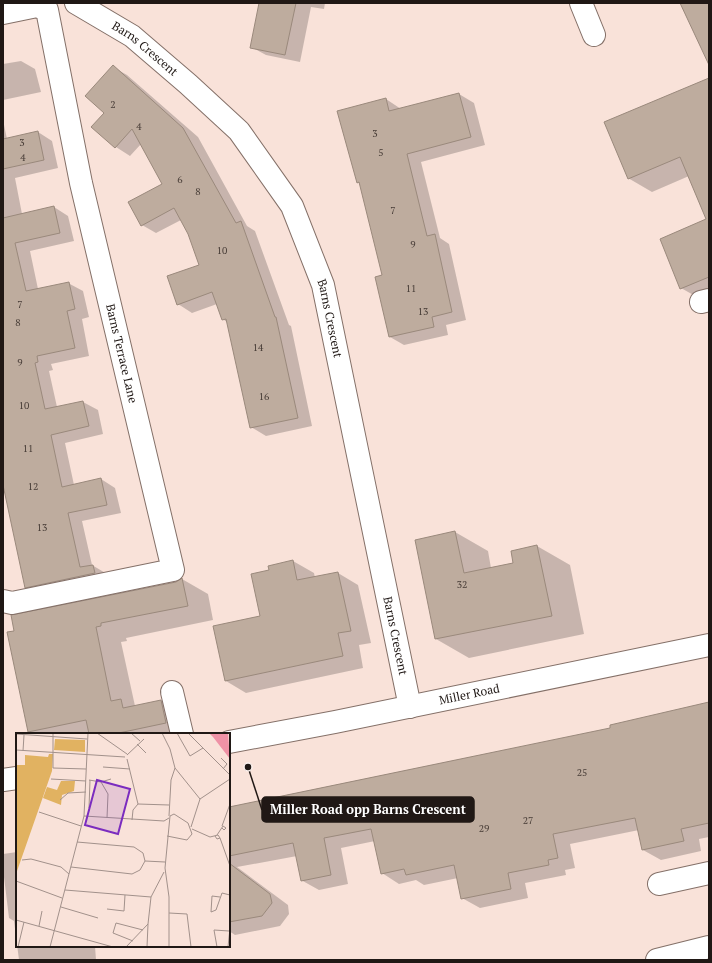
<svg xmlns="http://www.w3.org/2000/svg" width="712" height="963" viewBox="0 0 712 963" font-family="'PT Serif',serif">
  <rect width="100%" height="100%" fill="#f9e2d9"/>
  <!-- shadow -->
  <g fill="#0003">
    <polygon points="260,3 325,3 324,9 311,7 300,62 266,55 251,47"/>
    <polygon points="21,61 35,69 41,92 3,100 3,64"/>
    <polygon points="113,67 127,75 198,137 247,226 255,231 289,325 291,326 312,426 266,436 251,427 228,323 223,319 217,304 192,313 178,304 200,265 189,233 181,220 156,233 142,225 163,184 141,144 130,156 116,147 105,112"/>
    <polygon points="709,79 709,300 704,301 681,288 707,220 689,176 652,192 628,178"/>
    <polygon points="459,94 474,103 485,145 421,162 440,238 449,244 466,320 446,325 448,335 404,345 390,337 383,276 361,184 357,182 386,99 401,109"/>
    <polygon points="3,120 7,139 38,132 52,141 58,168 15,178 22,214 54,207 68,216 74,241 30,251 38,289 68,283 83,291 89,317 82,319 89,356 51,364 53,370 49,371 57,407 83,402 98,410 103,434 65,443 74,485 101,479 115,488 121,513 82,521 92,565 107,574 41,595 26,587 3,480"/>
    <polygon points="455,532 488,551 491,568 514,564 537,546 570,565 584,634 469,658 436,639"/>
    <polygon points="293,561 314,573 315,578 338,573 358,585 371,643 359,645 363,668 246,693 226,681 261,617 270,571"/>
    <polygon points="182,579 208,594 213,620 126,638 127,641 121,642 135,706 161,701 187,716 191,734 33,734 29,732 8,633 176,583"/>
    <polygon points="709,703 709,837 699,839 701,851 661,860 643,850 639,830 570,844 575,868 565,870 566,875 525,883 528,898 480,908 462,898 458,878 424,885 416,880 399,884 382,873 375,841 341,848 348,884 319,890 301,880 297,856 237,867 288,905 289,914 280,926 235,935 229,931 229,807 612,728"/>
    <polygon points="17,852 17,946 95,946 96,960 19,960 14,921 9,918 3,869 3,854"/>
  </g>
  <!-- building -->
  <g fill="#beac9e" stroke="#9a897c">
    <polygon points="259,3 296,3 285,55 250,48"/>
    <polygon points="680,3 709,3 709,65"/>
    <polygon points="113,65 183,128 236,223 241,221 275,317 276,317 298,418 250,428 226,319 222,320 212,292 177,305 167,276 199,265 188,234 174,208 141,226 128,202 162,184 132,129 115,148 91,127 104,113 85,96"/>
    <polygon points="709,78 709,277 680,289 660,239 706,219 680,157 628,179 604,122"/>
    <polygon points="459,93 471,137 407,154 427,236 435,234 452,312 432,317 434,327 389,337 375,277 382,275 359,182 357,183 337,111 386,98 389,111"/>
    <polygon points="38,131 44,160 3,169 3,139"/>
    <polygon points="54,206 60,233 15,243 26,291 69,282 75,309 67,311 75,348 37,356 38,362 35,363 45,409 83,401 89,426 51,435 62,487 101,478 107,505 68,513 80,567 93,565 95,573 25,588 3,485 3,218"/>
    <polygon points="455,531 464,573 513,563 511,551 537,545 552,616 435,639 415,540"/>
    <polygon points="293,560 297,580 338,572 351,631 338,633 343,656 225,681 213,626 260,616 251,574 269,570 268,566"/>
    <polygon points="182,578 188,606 101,623 101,626 96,627 111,701 121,699 123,708 161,700 166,723 114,734 89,734 86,720 28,732 7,632 14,631 11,615 176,582"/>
    <polygon points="709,702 709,823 681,829 684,841 642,850 635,818 553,834 558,858 548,860 549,865 508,873 511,889 461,899 454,865 406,875 404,869 381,874 371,829 324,838 331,875 301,881 293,843 229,856 229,807 610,728 610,725"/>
    <polygon points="229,863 270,894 272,903 262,916 229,922"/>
  </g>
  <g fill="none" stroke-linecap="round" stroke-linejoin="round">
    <defs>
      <g id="minor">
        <path id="s1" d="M76,3L132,36L188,84L239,131L292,206L323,285L410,707"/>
        <polyline points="581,3 594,35"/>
        <path id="s2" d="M3,13L37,6L47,10L81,183L173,570L12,603L3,601"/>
        <polyline points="701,302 709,300"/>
        <polyline points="172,692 182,734"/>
        <polyline points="659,884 709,873"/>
        <polyline points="657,960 709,947"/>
      </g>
      <g id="major">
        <path id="s3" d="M229,742L335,722L709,645"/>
        <polyline points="3,780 17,778"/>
      </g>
    </defs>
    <!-- minor casing -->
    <use href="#minor" stroke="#847068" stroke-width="24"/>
    <!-- major casing -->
    <use href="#major" stroke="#847068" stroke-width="24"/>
    <!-- minor -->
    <use href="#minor" stroke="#fff" stroke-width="22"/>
    <!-- major -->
    <use href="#major" stroke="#fff" stroke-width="22"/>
  </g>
  <g text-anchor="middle" stroke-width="3.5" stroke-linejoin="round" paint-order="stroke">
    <!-- number labels -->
    <g font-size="10" fill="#483d37">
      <text x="113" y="108">2</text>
      <text x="139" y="130">4</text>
      <text x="375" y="137">3</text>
      <text x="22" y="146">3</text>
      <text x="381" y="156">5</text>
      <text x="23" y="161">4</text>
      <text x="180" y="183">6</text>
      <text x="198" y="195">8</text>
      <text x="393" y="214">7</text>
      <text x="413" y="248">9</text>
      <text x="222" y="254">10</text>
      <text x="411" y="292">11</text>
      <text x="20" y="308">7</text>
      <text x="423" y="315">13</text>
      <text x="18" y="326">8</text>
      <text x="258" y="351">14</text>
      <text x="20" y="366">9</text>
      <text x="264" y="400">16</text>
      <text x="24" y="409">10</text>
      <text x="28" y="452">11</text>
      <text x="33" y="490">12</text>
      <text x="42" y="531">13</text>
      <text x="462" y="588">32</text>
      <text x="582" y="776">25</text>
      <text x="528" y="824">27</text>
      <text x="484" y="832">29</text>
    </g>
    <!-- street labels -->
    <g font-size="12" fill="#201815" stroke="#fcf2ef">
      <text dy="4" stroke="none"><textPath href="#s1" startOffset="83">Barns Crescent</textPath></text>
      <text dy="4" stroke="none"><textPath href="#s1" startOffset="419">Barns Crescent</textPath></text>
      <text dy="4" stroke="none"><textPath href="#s2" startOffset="397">Barns Terrace Lane</textPath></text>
      <text dy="4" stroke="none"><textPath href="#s1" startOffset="743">Barns Crescent</textPath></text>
      <text dy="4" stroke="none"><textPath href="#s3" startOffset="245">Miller Road</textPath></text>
    </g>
  </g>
  <!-- overview -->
  <g transform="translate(16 733)">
    <rect width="214" height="214" fill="#f9e2d9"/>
    <path d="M39,6L69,7V19L38,17ZM33,21H37L36,38L0,141V32H9V22L32,24ZM45,48H59L58,58L46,62L45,72L27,65L31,54L41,57Z" fill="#e1b261"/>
    <path d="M193,0H212L214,26L197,4Z" fill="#ef92a6"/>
    <path fill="none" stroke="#a2918b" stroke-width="1" d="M81,0L111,21M115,0L124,8M146,0L154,16L159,35M161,0L174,23L187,15M172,0L214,42M0,1L71,6M121,11L130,20M0,17L109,24M7,18L8,2M37,19V35L70,36M37,19V0M111,22L128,6M205,25L211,31L207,36M111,26L122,71M87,34L114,36M159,35L184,66M35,46L70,48M73,47L85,49L95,46M85,49L92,61L91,85M44,67L52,60L70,59M122,71L153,72M73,75L74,47M23,79L65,93M68,83L148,88L153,85M153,83L155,47L159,35M116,87L117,77L122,71M206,93L214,71M175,94L184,66L214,46M176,96L194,104L202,102L204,105L201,106L199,103M201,102L207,93L210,95L208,97L206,95M151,103L171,107L176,101M204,105L214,133M61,109L118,114L127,120L129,128M6,127L15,126L45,134L53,141M129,128L149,129M55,134L116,141L124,137L129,128M0,148L46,165M49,157L135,164M204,164L196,163L195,179L200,177L206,160L214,162M45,174L82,185M91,176L108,178L109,162M153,180L171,181L175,214M0,187L97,214M23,193L26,178M117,208L97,200L100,190L127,197M2,214L8,189M34,214L68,83L72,0M110,214L132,191L135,164L148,139M131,214L132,191M153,214V164L149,135L154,83L158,81L172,90L176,101M201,214L198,197L213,198M212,214L214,195"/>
    <path fill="#7b2cbf" fill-opacity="0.15" stroke="#7b2cbf" stroke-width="2" d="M81,47L114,56L102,101L69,92Z"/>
    <rect width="214" height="214" fill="none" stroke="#201815" stroke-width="2"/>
  </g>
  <!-- callouts -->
  <path fill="none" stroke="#201815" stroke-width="1.5" d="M248 767L262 810"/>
  <circle fill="#201815" stroke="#fcf2ef" stroke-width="1.5" cx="248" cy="767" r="4"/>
  <rect fill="#201815" stroke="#201815" stroke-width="1.5" x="262" y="797" width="212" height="25" rx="4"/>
  <g font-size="13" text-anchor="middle" font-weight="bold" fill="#fff">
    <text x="368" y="814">Miller Road opp Barns Crescent</text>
  </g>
  <!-- border -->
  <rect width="712" height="963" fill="none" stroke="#201815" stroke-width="8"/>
</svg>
